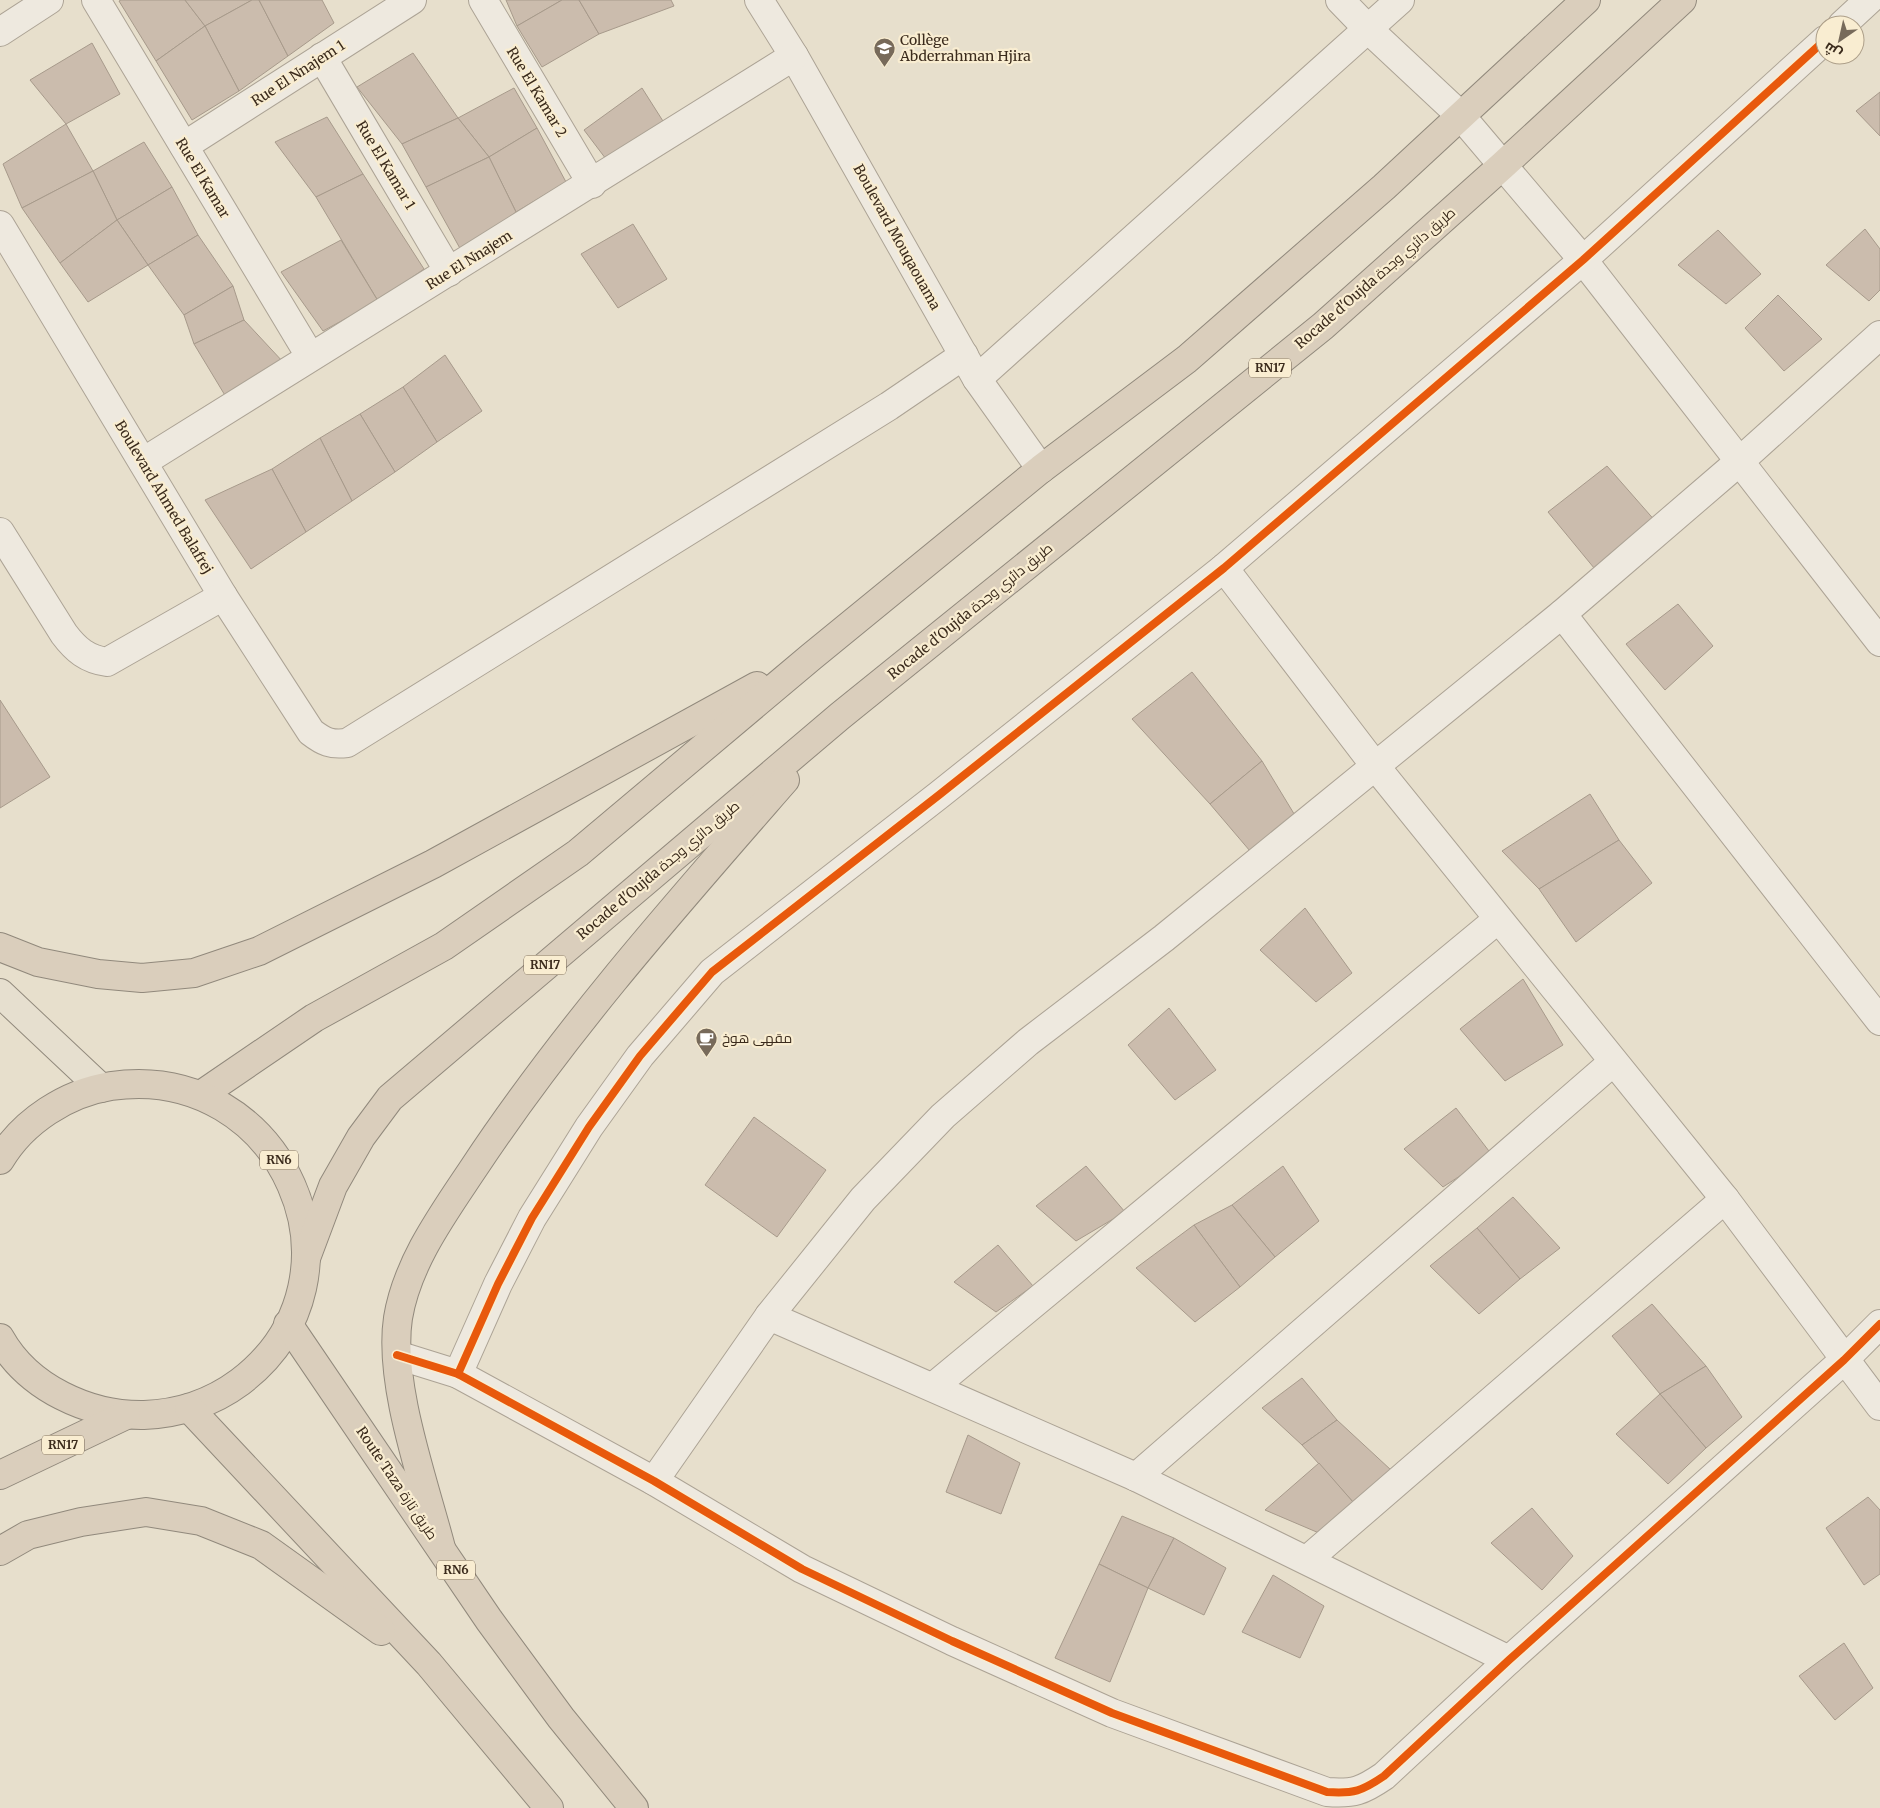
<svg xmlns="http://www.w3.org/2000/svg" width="1880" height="1808" viewBox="0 0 1880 1808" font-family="Merriweather,Cairo,serif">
  <rect width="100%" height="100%" fill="#e7dfcc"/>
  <!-- building -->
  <g fill="#cbbcad" stroke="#a79a8b">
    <polygon points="121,0 185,0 205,26 156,61 119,1"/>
    <polygon points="185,0 252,0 205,26"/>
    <polygon points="252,0 259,0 288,56 239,91 205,26"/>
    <polygon points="259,0 322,0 334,23 288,56"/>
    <polygon points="506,0 562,0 517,26"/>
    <polygon points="562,0 579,0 599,34 542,67 517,26"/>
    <polygon points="579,0 671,0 674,6 599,34"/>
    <polygon points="205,26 239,91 192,120 156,61"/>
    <polygon points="92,43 120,94 66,124 30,80"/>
    <polygon points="413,53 458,118 402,144 357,87"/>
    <polygon points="514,88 537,128 489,157 458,118"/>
    <polygon points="642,88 668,129 609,163 584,130"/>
    <polygon points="1880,92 1880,136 1856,111"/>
    <polygon points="327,117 363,174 316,197 275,142"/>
    <polygon points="458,118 489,157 426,187 402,144"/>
    <polygon points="66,124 93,171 22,208 3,164"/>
    <polygon points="537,128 566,182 516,212 489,157"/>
    <polygon points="144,142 172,187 117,220 93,171"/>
    <polygon points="489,157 516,212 462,252 426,187"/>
    <polygon points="93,171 117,220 60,263 22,208"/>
    <polygon points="363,174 424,269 378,301 316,197"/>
    <polygon points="172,187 198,235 148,265 117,220"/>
    <polygon points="117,220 148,265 88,302 60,263"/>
    <polygon points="633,224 667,279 618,308 581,254"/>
    <polygon points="1865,229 1880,249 1880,290 1869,301 1826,265"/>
    <polygon points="1718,230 1761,274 1726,304 1678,265"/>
    <polygon points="198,235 233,286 184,315 148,265"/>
    <polygon points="341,240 378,301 323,331 281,272"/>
    <polygon points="233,286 244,320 194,344 184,315"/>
    <polygon points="1778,295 1822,339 1784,371 1745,328"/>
    <polygon points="244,320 284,363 226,397 194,344"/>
    <polygon points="445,355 482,411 437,442 403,387"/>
    <polygon points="403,387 437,442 395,472 360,414"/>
    <polygon points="360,414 395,472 352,501 320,438"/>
    <polygon points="320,438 352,501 306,532 272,469"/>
    <polygon points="1607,466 1657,523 1599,574 1548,512"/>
    <polygon points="272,469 306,532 251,569 205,500"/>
    <polygon points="1678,604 1713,646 1665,690 1626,644"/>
    <polygon points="1192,672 1262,761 1210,804 1132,719"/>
    <polygon points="0,700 50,777 0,808"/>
    <polygon points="1262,761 1299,822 1250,851 1210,804"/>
    <polygon points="1590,794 1619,840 1539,889 1502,851"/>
    <polygon points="1619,840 1652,883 1576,942 1539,889"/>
    <polygon points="1305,908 1352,973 1316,1002 1260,950"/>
    <polygon points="1523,979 1563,1045 1505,1081 1460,1029"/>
    <polygon points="1169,1008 1216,1070 1175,1100 1128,1045"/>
    <polygon points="1456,1108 1492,1155 1443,1187 1404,1149"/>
    <polygon points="754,1117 826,1170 777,1237 705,1185"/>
    <polygon points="1086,1166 1125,1212 1076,1241 1036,1206"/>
    <polygon points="1283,1166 1319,1221 1275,1257 1232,1205"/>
    <polygon points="1513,1197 1560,1248 1520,1279 1477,1228"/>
    <polygon points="1232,1205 1275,1257 1240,1287 1194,1225"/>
    <polygon points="1194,1225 1240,1287 1195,1322 1136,1268"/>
    <polygon points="1477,1228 1520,1279 1479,1314 1430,1266"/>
    <polygon points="998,1245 1033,1286 996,1312 954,1282"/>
    <polygon points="1652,1304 1706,1366 1660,1394 1612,1336"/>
    <polygon points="1706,1366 1742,1417 1706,1448 1660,1394"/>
    <polygon points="1302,1378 1337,1420 1302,1445 1262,1408"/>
    <polygon points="1660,1394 1706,1448 1668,1484 1616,1434"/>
    <polygon points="1337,1420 1391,1470 1353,1502 1302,1445"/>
    <polygon points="968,1435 1020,1463 1001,1514 946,1492"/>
    <polygon points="1319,1463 1353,1502 1319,1533 1265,1510"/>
    <polygon points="1868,1497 1880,1510 1880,1574 1864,1585 1826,1528"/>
    <polygon points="1532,1508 1573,1556 1542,1590 1491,1543"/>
    <polygon points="1122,1516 1174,1538 1148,1588 1099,1564"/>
    <polygon points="1174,1538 1226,1568 1204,1615 1148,1588"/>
    <polygon points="1099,1564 1148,1588 1110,1682 1055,1658"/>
    <polygon points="1273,1575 1324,1606 1300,1658 1242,1632"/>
    <polygon points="1844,1643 1873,1688 1835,1720 1799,1676"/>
  </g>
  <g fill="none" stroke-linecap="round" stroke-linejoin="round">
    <defs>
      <g id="street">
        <polyline points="96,0 310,356"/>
        <polyline points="483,0 592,184"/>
        <polyline points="759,0 794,56 977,379 1041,469"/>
        <polyline points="1340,0 1368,29 1460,115 1583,260 1880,642"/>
        <polyline points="1842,25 1869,0"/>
        <polyline points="0,32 49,0"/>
        <polyline points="322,57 449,272"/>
        <polyline points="184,146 412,0"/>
        <path d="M0,225L223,596L311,732C324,742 331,745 347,743L889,406L964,355"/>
        <polyline points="977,379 1400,0"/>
        <polyline points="143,462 794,56"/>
        <path d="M0,532L64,634C76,650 87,659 107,662L223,596"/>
        <polyline points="1224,568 1376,767 1725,1199 1880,1406"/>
        <polyline points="1562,614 1880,1021"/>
        <polyline points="769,1316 1136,1477 1509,1660"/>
        <path d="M397,1355L458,1374L654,1481L802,1569L952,1641L1112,1713L1327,1792C1354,1794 1362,1791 1384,1776L1509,1660L1844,1360L1880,1324"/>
        <polyline points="458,1374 498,1284 532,1218 589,1127 640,1056 712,972 939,795 1224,568 1583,260 1825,40"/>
        <polyline points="933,1387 1497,920"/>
        <polyline points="1136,1477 1613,1062"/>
        <polyline points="654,1481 769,1316 863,1199 943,1116 1028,1042 1164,938 1562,614 1740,461 1880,335"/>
        <polyline points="1307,1560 1725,1199"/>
      </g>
      <polyline id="primary" points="0,993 101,1088"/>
      <g id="highway">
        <polyline points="0,947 38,962 98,974 142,978 194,973 259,951 433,864 757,686"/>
        <polyline points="201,1095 314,1018 444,946 578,853 811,657 1041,469 1187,359 1384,187 1586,0"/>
        <path d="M0,1160C23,1121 67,1093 111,1086C282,1061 378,1277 240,1382C213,1402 179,1414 144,1415C89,1416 28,1388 0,1338"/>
        <polyline points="306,1258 333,1186 361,1137 390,1098 840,716 1323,326 1502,166 1682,0"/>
        <polyline points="288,1324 489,1620 561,1718 634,1808"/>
        <polyline points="189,1408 429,1664 549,1808"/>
        <polyline points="0,1475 126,1415"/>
        <path d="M441,1548C424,1482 388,1384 398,1318C407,1263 443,1214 473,1169C565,1030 676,905 785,780"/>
        <polyline points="0,1551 28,1535 81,1522 146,1512 201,1521 261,1545 381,1631"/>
      </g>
    </defs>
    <!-- street casing -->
    <use href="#street" stroke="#aca395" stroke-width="30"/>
    <!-- primary casing -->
    <use href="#primary" stroke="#91897c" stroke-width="30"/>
    <!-- highway casing -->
    <use href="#highway" stroke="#91897c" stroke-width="30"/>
    <!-- street -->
    <use href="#street" stroke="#eee9df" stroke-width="28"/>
    <!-- primary -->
    <use href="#primary" stroke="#e6dfcf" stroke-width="28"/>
    <!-- highway -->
    <use href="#highway" stroke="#dacebc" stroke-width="28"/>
    <defs>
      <g id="cycleway">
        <path d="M397,1355L458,1374L654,1481L802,1569L952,1641L1112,1713L1327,1792C1354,1794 1362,1791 1384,1776L1509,1660L1844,1360L1880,1324"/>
        <polyline points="458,1374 498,1284 532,1218 589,1127 640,1056 712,972 939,795 1224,568 1583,260 1825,40"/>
      </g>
    </defs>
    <!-- cycleway casing -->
    <use href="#cycleway" stroke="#f9edd1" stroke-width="11"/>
    <!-- cycleway -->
    <use href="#cycleway" stroke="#e8590c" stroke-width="8"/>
  </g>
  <!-- icons -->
  <defs>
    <symbol id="school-pin" viewBox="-11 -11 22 30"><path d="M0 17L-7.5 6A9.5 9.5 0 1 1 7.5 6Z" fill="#776a5a" stroke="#f9edd1"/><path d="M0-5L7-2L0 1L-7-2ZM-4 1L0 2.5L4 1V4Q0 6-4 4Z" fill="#fff"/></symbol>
    <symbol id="cafe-pin" viewBox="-11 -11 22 30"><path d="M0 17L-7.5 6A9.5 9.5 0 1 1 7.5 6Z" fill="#776a5a" stroke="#f9edd1"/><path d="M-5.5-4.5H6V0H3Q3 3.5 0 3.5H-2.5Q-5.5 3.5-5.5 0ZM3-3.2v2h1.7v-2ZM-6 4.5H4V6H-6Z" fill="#fff"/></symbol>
  </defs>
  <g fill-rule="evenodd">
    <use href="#school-pin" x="872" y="36" width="25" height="34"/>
    <use href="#cafe-pin" x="694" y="1026" width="25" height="34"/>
  </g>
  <g text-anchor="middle" stroke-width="4.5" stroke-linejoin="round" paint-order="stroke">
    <!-- shield labels -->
    <g fill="#f9edd1" stroke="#746552" stroke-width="1">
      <rect x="1249" y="358.5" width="42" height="19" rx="4"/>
      <rect x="524" y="955.5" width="42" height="19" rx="4"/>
      <rect x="260" y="1150.5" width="38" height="19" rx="4"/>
      <rect x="42" y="1435.5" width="42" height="19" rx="4"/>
      <rect x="437" y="1560.5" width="38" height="19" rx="4"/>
    </g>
    <g font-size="12" font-weight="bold" fill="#3b2b1c">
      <text x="1270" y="372">RN17</text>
      <text x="545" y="969">RN17</text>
      <text x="279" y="1164">RN6</text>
      <text x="63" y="1449">RN17</text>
      <text x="456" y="1574">RN6</text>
    </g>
    <!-- poi labels -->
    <g font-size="14" fill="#3b2b1c" stroke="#f9edd1" text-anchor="start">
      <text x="900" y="45">Collège<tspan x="900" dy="16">Abderrahman Hjira</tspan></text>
      <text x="722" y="1043">مقهى هوخ</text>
    </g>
    <!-- street labels -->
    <g font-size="14" fill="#3b2b1c" stroke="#f9edd1">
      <text transform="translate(298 73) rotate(-33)" y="5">Rue El Nnajem 1</text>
      <text transform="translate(537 92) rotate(59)" y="5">Rue El Kamar 2</text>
      <text transform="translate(386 165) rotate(59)" y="5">Rue El Kamar 1</text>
      <text transform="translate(203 178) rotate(59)" y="5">Rue El Kamar</text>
      <text transform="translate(897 237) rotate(61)" y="5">Boulevard Mouqaouama</text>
      <text transform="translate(469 260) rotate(-32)" y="5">Rue El Nnajem</text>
      <text transform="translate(1375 278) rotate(-41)" y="5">Rocade d'Oujda طريق دائري وجدة</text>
      <text transform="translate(164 497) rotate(59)" y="5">Boulevard Ahmed Balafrej</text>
      <text transform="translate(970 611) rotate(-39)" y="5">Rocade d'Oujda طريق دائري وجدة</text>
      <text transform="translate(658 870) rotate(-40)" y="5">Rocade d'Oujda طريق دائري وجدة</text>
      <text transform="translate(397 1483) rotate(56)" y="5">Route Taza طريق تازة</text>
    </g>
  </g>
  <!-- north arrow -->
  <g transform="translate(1840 40) rotate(214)"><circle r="24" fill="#f9edd1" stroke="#ad9f89"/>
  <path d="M0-4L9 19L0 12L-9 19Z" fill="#776a5a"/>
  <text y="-8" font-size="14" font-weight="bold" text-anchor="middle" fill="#3b2b1c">ش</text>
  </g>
</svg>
